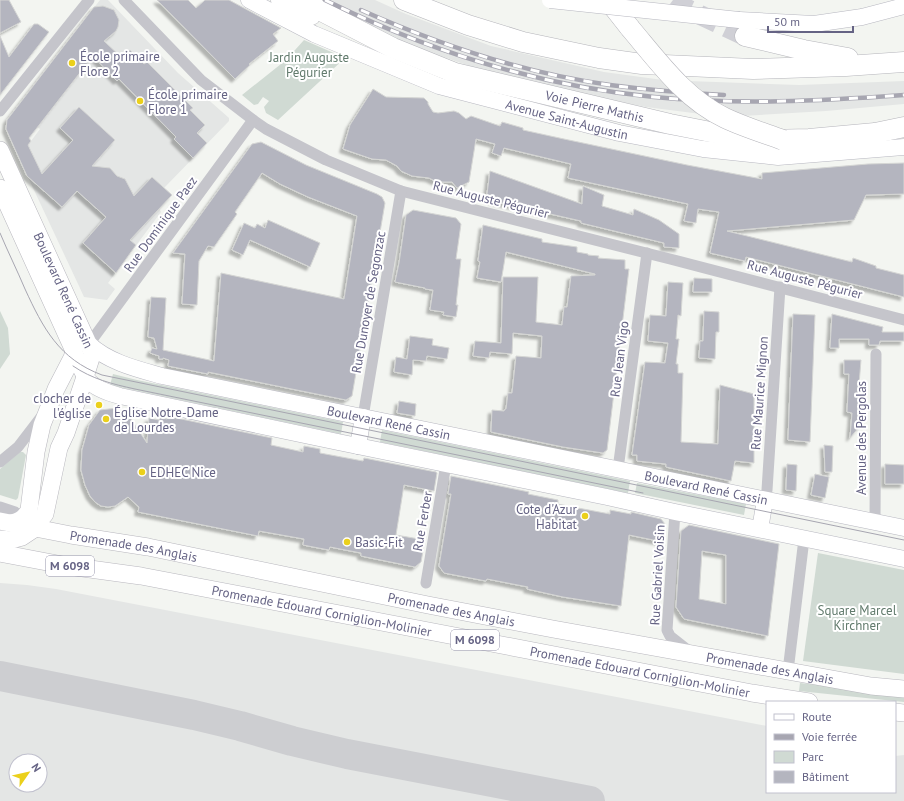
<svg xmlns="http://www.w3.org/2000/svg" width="904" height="801" viewBox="0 0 904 801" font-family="'PT Sans',sans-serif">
  <defs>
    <filter id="shadow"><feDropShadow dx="-3.5" dy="3.5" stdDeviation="1" flood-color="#0004"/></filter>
  </defs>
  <rect width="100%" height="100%" fill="#f3f5f1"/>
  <!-- built -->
  <g fill="#e4e6e5" fill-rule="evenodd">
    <polygon points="100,0 108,0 178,73 229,118 229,121 164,188 159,209 161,212 108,283 115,289 107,300 84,297 79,286 26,173 28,145 40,129 15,109"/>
    <polygon points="312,0 375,0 406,14 491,46 604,72 663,80 701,114 646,107 543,86 484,71 389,38"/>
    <polygon points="688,81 799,85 904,81 904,104 826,111 742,116 718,107"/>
    <path d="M0,583L27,585L56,589L767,726V792H895V756L904,755V801H0ZM16,761H40V785H16Z"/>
  </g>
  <!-- green -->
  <g fill="#d0dad3">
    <polygon points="304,40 345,58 278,120 266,113 264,107 269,101 263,97 258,104 254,105 242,95 286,60"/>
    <polygon points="0,311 8,328 10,354 0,369"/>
    <polygon points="113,374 137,380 343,422 341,434 110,385"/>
    <polygon points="382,430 630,481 628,493 380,442"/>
    <polygon points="20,452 23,452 26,455 18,498 16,500 0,495 0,469"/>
    <polygon points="637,483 746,504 744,515 635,493"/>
    <polygon points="818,553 904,570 904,674 803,661"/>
    <polygon points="800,683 904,695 904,702 799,691"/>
  </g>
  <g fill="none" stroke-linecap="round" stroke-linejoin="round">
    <!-- taxiway -->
    <polyline stroke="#cdced1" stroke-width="30" points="0,676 194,715 240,726 292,741 347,754 590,801"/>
  </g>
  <!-- building -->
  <g fill="#b4b5bf" stroke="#d5d6d4" fill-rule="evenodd" filter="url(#shadow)">
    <polygon points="0,0 9,0 21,22 0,33"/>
    <polygon points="157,0 188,0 196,8 205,0 229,0 281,28 273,34 278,41 249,64 250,65 235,79"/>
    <polygon points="103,6 114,10 119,20 118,27 116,31 104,41 122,58 130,50 144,64 147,62 193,108 190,110 205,125 197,133 207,143 193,158 174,139 176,137 119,79 117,81 93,56 29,138 31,141 28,145 42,174 73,140 60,128 79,107 115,140 92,166 110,168 117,176 125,179 134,196 152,177 172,195 130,240 136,245 116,273 83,243 106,217 77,191 62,207 27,176 6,129 7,120 94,7"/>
    <polygon points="34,24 38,24 49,32 0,95 0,36 9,57"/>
    <polygon points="373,89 386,97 424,98 428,102 428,104 433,112 438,113 454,111 459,113 466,119 471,116 500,126 502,122 523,128 523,130 564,139 687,165 762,179 762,173 868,164 904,163 904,194 866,195 854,220 727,231 852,262 853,258 876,266 876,268 904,275 904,297 746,257 745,261 710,253 719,212 698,209 696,223 684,221 688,204 568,178 571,164 504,148 501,156 492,153 495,144 476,139 469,182 457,188 452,182 442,182 435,181 429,178 412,176 401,171 397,166 386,160 372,159 343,149 350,125"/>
    <polygon points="261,142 306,165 377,194 382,197 385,203 352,396 346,400 208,372 208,374 168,366 169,360 163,358 163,359 159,359 159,356 150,353 152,348 157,349 154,338 148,337 151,297 166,298 163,350 214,361 221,273 344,299 357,216 308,197 280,184 262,173 235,212 237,214 214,247 208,246 199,261 197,305 182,304 185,254 173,253 252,144"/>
    <polygon points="490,171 582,204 583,186 604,195 602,206 633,215 634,209 659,220 679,234 679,248 664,247 664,243 581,223 581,221 493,201 487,194"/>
    <polygon points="413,210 456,218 461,224 456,259 461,259 456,305 458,305 456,317 443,315 444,312 430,310 433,290 425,289 425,288 395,282 399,263 406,215"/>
    <polygon points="268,220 320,243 310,267 250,240 243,255 232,250 244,223 255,228 257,224 265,228"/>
    <polygon points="483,225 542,239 542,242 577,247 577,252 588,254 588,255 599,256 598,258 625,260 625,269 629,269 607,450 603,453 563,447 491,432 492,410 504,411 505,409 506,409 508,393 512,393 516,356 541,358 542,336 513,333 512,354 490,352 489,358 473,356 475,341 501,343 503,277 538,277 536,322 562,325 564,307 567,307 571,276 595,275 595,274 506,252 501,282 477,278 480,262 478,261"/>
    <polygon points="694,278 712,279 712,292 693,292"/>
    <polygon points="668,282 683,283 681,316 678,315 676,339 679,339 676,364 678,364 678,373 683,373 681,442 718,444 720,385 754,394 754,463 735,461 731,481 666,467 666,464 637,461 637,455 632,455 645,362 665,363 668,343 648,341 650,315 666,316"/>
    <polygon points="704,311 719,312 719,332 716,332 715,359 699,358 700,341 703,341"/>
    <polygon points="793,314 815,315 810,442 788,440"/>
    <polygon points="832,314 883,327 882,332 904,332 904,341 880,341 879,345 869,345 869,339 839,339 839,348 830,348"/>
    <polygon points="410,336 433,339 432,345 449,348 447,359 427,356 426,361 413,360 412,375 394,372 396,357 407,359"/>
    <polygon points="844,360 861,360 859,385 864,385 863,405 865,405 865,420 850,438 852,413 847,412 849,374 844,374"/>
    <polygon points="399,401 416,404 415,416 397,413"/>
    <polygon points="117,408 123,410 129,416 147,443 149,418 159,420 160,417 167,419 167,416 272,438 271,445 303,452 304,446 320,449 320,453 363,461 364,458 436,472 437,473 434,491 404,485 396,535 425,540 421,562 415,567 361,556 361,553 330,547 329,550 303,545 304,539 259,531 258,536 138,512 139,507 128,497 115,506 108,507 101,506 95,502 90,496 85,485 81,470 82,450 89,425 100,410"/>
    <polygon points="824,445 833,446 832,472 825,472"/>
    <polygon points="787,464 797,465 796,491 786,490"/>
    <polygon points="885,464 904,465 904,484 885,484"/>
    <polygon points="815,474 829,477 825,498 811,495"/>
    <polygon points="451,476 529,492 528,494 558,500 558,504 578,508 610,514 610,510 631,514 631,512 661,519 665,524 663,542 629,535 621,606 563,597 527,589 528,587 487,579 486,581 444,573 439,566 451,494 448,494"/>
    <path d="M689,525L779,544L768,636L684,619L676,607L681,531ZM702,551L726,555V604L699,599Z"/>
  </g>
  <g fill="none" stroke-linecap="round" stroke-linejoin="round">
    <!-- highway-tunnel -->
    <polyline stroke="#d0d0d6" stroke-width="20" stroke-dasharray="20 10" stroke-linecap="butt" points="673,0 681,6 745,36"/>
    <defs>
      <g id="secondary">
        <path id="s1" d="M249,0L314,34L439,86L619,133L703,149L778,157L904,147"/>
        <polyline points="739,20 814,24 862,17 904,6"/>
        <path id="s2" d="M89,344C108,362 137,369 162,376L904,528"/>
        <path d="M74,351C84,380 89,388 120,396L338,442L607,497L675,512L904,559"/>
        <polyline points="358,446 363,417"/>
        <polyline points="760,529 765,500"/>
      </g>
      <g id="primary">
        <path id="s3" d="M0,150L92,352L91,358L85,377L66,433L59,448L45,514L31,531L22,537L11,540L0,539"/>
        <polyline points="0,188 74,351"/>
        <path id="s4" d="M0,521L71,535L148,547L428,605L553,629L871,686L904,689"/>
        <path d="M11,523C19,522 25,518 29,510L36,452L42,425L56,389L72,358L74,351"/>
        <path id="s5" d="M0,553L68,566L141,576L752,693L809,702"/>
        <polyline points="895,712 904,713"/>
      </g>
      <g id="highway">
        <polyline points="281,0 311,15"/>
        <path id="s6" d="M300,0L393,48L455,73L670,124L746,139L766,140L809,139L875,133L904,127"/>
        <polyline points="404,0 468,25 523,42 599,58 642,64 753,69 846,66 904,62"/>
        <polyline points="608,0 630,28"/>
        <polyline points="745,36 804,50 848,58"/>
      </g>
    </defs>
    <!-- secondary casing -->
    <use href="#secondary" stroke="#b7b7c0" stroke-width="17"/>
    <!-- primary casing -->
    <use href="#primary" stroke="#b8b7be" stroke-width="18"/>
    <!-- highway casing -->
    <use href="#highway" stroke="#b5b5bb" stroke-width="21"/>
    <!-- street -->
    <g stroke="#c5c5cb" stroke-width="11">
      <polyline points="124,0 201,80 253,120 266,129 326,160 401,191 670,259 904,320"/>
      <polyline points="0,111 89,0"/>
      <polyline points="89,344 253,120"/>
      <polyline points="363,417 401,191"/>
      <polyline points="0,462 18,447 41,417"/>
      <polyline points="618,469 647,253"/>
      <polyline points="765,500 767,490 780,287"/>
      <polyline points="0,507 15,512 28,522"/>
      <polyline points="675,512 667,630 670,636 689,651"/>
      <polyline points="875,522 876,354"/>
      <polyline points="426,583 446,464"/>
      <polyline points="788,671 804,539"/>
    </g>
    <!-- secondary -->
    <use href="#secondary" stroke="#fff" stroke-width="16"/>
    <!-- primary -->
    <use href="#primary" stroke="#fff" stroke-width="17"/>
    <!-- highway -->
    <use href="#highway" stroke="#fff" stroke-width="20"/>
    <!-- tram -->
    <g stroke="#a7a6b1" stroke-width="1">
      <path d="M0,233C8,252 17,270 25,289C43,328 59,359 102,375L904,540"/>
      <path d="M73,366C92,379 112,384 135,389L643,493"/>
    </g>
    <defs>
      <g id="rail">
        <path d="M325,0C428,51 539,86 654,97C737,105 821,101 904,95"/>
        <path d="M361,10C440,45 523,73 610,85C648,90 686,93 724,95"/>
      </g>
    </defs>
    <!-- rail casing -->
    <use href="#rail" stroke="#a7a6b1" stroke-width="4.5"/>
    <!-- rail -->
    <use href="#rail" stroke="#fff" stroke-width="3" stroke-dasharray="9" stroke-linecap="butt"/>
    <defs>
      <polyline id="secondary-bridge" points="550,0 739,20"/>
      <path id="highway-bridge" d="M630,28C658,61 685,99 725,118C744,127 764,133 783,140"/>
    </defs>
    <!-- secondary-bridge casing -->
    <use href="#secondary-bridge" stroke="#b7b7c0" stroke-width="17" stroke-linecap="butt"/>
    <!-- highway-bridge casing -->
    <use href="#highway-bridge" stroke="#b5b5bb" stroke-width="21" stroke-linecap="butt"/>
    <!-- secondary-bridge -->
    <use href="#secondary-bridge" stroke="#fff" stroke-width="16"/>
    <!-- highway-bridge -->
    <use href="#highway-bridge" stroke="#fff" stroke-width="20"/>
  </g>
  <!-- markers -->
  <g fill="#ebd01b" stroke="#fff" stroke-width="1.5">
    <circle cx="72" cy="63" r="4"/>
    <circle cx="140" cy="101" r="4"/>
    <circle cx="99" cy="405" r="4"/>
    <circle cx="106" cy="419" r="4"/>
    <circle cx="142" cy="472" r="4"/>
    <circle cx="585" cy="516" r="4"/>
    <circle cx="347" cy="542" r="4"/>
  </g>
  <g text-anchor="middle" stroke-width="4" stroke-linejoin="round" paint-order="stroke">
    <!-- shield labels -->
    <g fill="#fff" stroke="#9392a9" stroke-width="1">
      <rect x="46" y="556" width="48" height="20" rx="3"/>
      <rect x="451" y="630" width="48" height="20" rx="3"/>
    </g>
    <g font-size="12" font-weight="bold" fill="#656384">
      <text x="70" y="570">M 6098</text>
      <text x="475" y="644">M 6098</text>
    </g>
    <!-- poi labels -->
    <g font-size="13" fill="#656384" stroke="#fff" text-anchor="start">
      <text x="80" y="61">École primaire<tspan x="80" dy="15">Flore 2</tspan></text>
      <text x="148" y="99">École primaire<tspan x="148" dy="15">Flore 1</tspan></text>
      <text x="91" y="403" text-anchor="end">clocher de<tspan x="91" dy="15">l'église</tspan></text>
      <text x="114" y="417">Église Notre-Dame<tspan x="114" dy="15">de Lourdes</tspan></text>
      <text x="150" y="477">EDHEC Nice</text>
      <text x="577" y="514" text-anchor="end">Cote d'Azur<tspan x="577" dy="15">Habitat</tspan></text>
      <text x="355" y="547">Basic-Fit</text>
    </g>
    <!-- park labels -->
    <g font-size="13" fill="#627b6d" stroke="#fff">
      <text x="309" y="62">Jardin Auguste<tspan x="309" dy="15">Pégurier</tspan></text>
      <text x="857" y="615">Square Marcel<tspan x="857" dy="15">Kirchner</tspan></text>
    </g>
    <!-- street labels -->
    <g font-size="13" fill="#656384" stroke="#fff">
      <text dy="5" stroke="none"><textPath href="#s6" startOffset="315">Voie Pierre Mathis</textPath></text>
      <text dy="5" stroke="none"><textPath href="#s1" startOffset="341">Avenue Saint-Augustin</textPath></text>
      <text transform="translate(491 199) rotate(14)" y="5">Rue Auguste Pégurier</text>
      <text transform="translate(160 224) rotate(-54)" y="5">Rue Dominique Paez</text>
      <text transform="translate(805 279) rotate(15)" y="5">Rue Auguste Pégurier</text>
      <text dy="5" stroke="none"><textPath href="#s3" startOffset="154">Boulevard René Cassin</textPath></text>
      <text transform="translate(368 302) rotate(-80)" y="5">Rue Dunoyer de Segonzac</text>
      <text transform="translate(619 359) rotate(-83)" y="5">Rue Jean Vigo</text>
      <text transform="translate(759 393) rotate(-86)" y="5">Rue Maurice Mignon</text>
      <text dy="5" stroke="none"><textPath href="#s2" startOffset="312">Boulevard René Cassin</textPath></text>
      <text transform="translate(861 438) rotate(-90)" y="5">Avenue des Pergolas</text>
      <text dy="5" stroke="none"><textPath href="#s2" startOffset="636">Boulevard René Cassin</textPath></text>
      <text transform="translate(422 521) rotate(-80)" y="5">Rue Ferber</text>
      <text dy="5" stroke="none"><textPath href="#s4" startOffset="136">Promenade des Anglais</textPath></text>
      <text transform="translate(657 575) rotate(-87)" y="5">Rue Gabriel Voisin</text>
      <text dy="5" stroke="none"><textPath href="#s4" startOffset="460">Promenade des Anglais</textPath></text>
      <text dy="5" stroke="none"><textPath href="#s5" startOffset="327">Promenade Edouard Corniglion-Molinier</textPath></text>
      <text dy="5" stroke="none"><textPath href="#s4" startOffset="784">Promenade des Anglais</textPath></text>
      <text dy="5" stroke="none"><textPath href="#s5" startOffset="651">Promenade Edouard Corniglion-Molinier</textPath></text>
    </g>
  </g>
  <!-- legend -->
  <rect x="766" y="701" width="130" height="92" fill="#ffffff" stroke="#c1c1ce"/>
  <rect x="774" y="714" width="20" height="6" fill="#ffffff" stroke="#c1c1ce"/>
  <text x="802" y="721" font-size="12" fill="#656384">Route</text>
  <rect x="774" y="734" width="20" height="6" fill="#a7a6b1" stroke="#c1c1ce"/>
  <text x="802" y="741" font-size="12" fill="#656384">Voie ferrée</text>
  <rect x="774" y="751" width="20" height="12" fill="#d0dad3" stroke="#c1c1ce"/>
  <text x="802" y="761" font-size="12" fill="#656384">Parc</text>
  <rect x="774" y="771" width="20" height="12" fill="#b4b5bf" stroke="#c1c1ce"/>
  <text x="802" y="781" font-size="12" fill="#656384">Bâtiment</text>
  <!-- north arrow -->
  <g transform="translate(28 773) rotate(56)"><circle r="19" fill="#ffffff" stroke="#c1c1ce"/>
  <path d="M0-3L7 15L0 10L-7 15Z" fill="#ebd01b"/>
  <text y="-6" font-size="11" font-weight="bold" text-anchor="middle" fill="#656384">N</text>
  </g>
  <!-- scale -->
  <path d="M768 26v6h85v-6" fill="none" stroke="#656384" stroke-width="2"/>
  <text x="774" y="26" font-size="12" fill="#656384" stroke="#ffffff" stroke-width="3" paint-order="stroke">50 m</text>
</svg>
